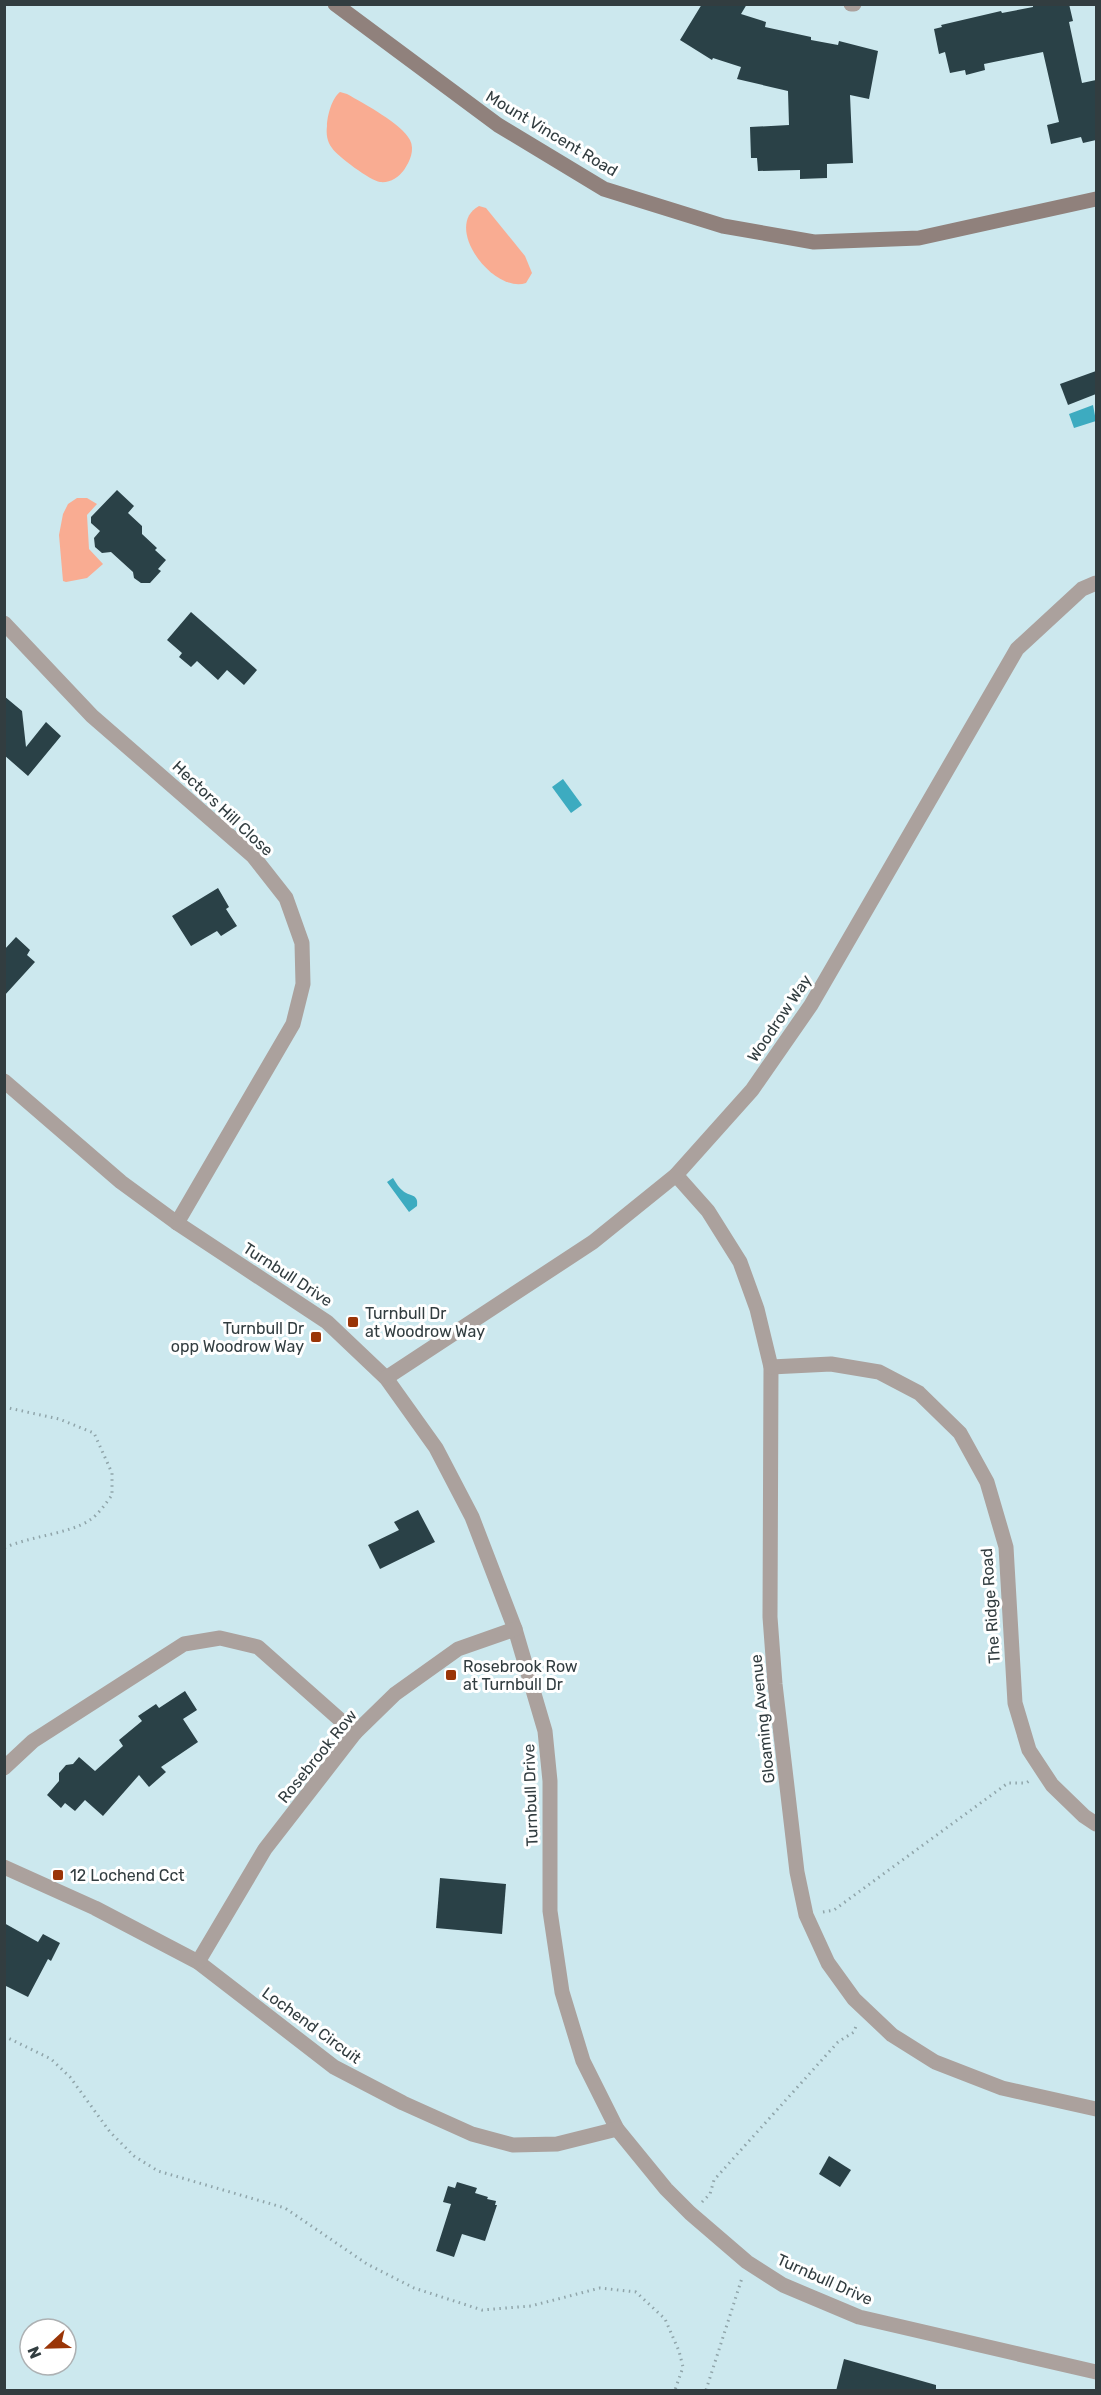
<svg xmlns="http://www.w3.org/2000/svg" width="1101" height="2395" viewBox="0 0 1101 2395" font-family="Rubik,sans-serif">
  <rect width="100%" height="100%" fill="#cce8ee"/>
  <!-- green -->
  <g fill="#f9ac92">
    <path d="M340,92L347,94C363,103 402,124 410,140C415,150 410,161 404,170C398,178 390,183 380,182C371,181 337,156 332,148C327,142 326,133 327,126C327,116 332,98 340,92Z"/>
    <path d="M479,206L486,208L525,256L532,273L526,283C493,294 442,226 479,206Z"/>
    <polygon points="77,498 87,498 97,504 87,515 89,549 103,564 87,578 66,582 63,581 59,535 63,514 68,504"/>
  </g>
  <!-- water -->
  <g fill="#3dabc0">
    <polygon points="1093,405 1096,421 1074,428 1069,414"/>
    <polygon points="563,779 582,805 571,813 552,787"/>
    <path d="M393,1178C395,1181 398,1187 402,1190C409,1197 419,1193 417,1206L409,1212L387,1182Z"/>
  </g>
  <!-- building -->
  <g fill="#2a4147">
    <polygon points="702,4 747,4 741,14 766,22 765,27 811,37 811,40 838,45 839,41 878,51 869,99 850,95 853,163 827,164 827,178 800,179 800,170 758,171 757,158 751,158 750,127 789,125 788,91 737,79 741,67 713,58 712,60 680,40"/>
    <polygon points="1033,4 1069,4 1073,21 1069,22 1082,83 1096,80 1096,140 1083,143 1081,137 1051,144 1047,125 1059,122 1043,52 984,64 985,70 966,75 965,70 950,73 945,52 939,54 934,29 942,27 941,25 1001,11 1002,13 1033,7"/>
    <polygon points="1096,371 1096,394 1068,405 1060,384"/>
    <polygon points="117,490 134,506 128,513 142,526 142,534 157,548 155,550 166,560 158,569 161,571 150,583 141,583 134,578 133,572 111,552 102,553 95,547 94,538 100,531 91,523 91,517"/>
    <polygon points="191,612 257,670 244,685 227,670 218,680 197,661 191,667 179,657 182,653 167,640"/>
    <polygon points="4,696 22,711 26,747 46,722 61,736 28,776 4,755"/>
    <polygon points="218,888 229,907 226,909 237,926 221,936 217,931 191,946 172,916"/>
    <polygon points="16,937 30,950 27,955 35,962 4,996 4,950"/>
    <polygon points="418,1510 435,1542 380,1569 368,1545 399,1530 394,1522"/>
    <polygon points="185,1691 197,1710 183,1719 198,1742 161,1767 166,1772 149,1787 139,1775 103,1816 85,1800 75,1811 65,1803 61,1808 47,1795 59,1781 59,1773 66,1765 73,1764 79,1757 95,1771 123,1746 119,1740 142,1721 138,1716 156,1704 159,1708"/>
    <polygon points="440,1878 506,1884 502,1934 436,1928"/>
    <polygon points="4,1923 38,1942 43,1934 60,1943 51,1961 48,1959 28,1997 4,1985"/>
    <polygon points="829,2156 851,2170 840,2187 819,2174"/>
    <polygon points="457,2182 477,2188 475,2193 488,2197 487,2199 496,2201 495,2205 497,2205 485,2241 462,2234 454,2257 436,2251 451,2204 443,2202 448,2186 455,2188"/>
    <polygon points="844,2359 936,2385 936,2391 836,2391"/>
  </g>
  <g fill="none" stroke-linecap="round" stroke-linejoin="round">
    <!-- path -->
    <g stroke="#90a5aa" stroke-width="3" stroke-dasharray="1.5 4.5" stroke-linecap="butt">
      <path d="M4,1407L59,1419L94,1433L112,1473V1495C106,1503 98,1515 90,1520C69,1534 30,1536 4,1548"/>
      <polyline points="823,1912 834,1910 1008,1783 1026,1783 1029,1781"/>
      <polyline points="4,2036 51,2059 70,2077 110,2132 134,2156 158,2171 285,2208 367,2264 414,2288 482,2310 531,2306 600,2288 636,2292 665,2319 679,2351 683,2367 675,2390"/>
      <polyline points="702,2202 710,2194 714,2180 838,2042 854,2032 857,2023"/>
      <polyline points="706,2390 742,2278"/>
    </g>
    <!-- street -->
    <g stroke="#aba19d" stroke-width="15">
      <polyline points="851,4 854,4"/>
      <polyline points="4,623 92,716 253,856 286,898 302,943 303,984 293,1024 177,1223"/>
      <polyline points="4,1081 121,1182 177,1223 327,1322 386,1378 436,1448 472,1517 515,1629 545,1731 550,1781 550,1911 562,1992 583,2061 617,2129 666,2189 690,2213 747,2262 783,2285 859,2317 1096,2372"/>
      <polyline points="676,1175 708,1211 740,1262 757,1309 771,1367 770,1617 775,1684 797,1872 806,1915 828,1963 854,1999 892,2035 935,2062 1002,2088 1096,2109"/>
      <polyline points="771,1367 831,1364 879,1372 919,1393 960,1433 987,1482 1006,1547 1015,1703 1029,1750 1052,1785 1084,1816 1096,1824"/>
      <polyline points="386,1378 593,1242 676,1175 752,1090 811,1005 1017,649 1082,589 1096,583"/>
      <polyline points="4,1768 33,1741 184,1644 220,1638 258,1647 355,1733"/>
      <polyline points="4,1867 95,1908 198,1962 334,2067 403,2103 472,2134 513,2145 557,2144 617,2129"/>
      <polyline points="198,1962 265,1849 355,1733 395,1694 458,1649 515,1629"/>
    </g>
    <!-- secondary -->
    <polyline stroke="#90817c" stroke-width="15" points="335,4 498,125 604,189 723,226 814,242 919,238 1096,199"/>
  </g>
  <!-- markers -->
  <g fill="#9a3507" stroke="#fff" stroke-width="2">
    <rect x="347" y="1316" width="12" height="12" rx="3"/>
    <rect x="310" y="1331" width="12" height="12" rx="3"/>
    <rect x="445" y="1669" width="12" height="12" rx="3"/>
    <rect x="52" y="1869" width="12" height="12" rx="3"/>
  </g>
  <g text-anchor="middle" stroke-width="6" stroke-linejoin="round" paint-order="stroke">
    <!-- street labels -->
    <g font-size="16" fill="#323d40" stroke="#fff">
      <text transform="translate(552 133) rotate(31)" y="6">Mount Vincent Road</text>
      <text transform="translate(223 808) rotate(43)" y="6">Hectors Hill Close</text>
      <text transform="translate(779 1018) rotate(-56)" y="6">Woodrow Way</text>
      <text transform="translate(288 1274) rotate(33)" y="6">Turnbull Drive</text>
      <text transform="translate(990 1606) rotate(-94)" y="6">The Ridge Road</text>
      <text transform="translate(762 1719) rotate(-96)" y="6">Gloaming Avenue</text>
      <text transform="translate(317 1756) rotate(-51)" y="6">Rosebrook Row</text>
      <text transform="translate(530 1795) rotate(-92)" y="6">Turnbull Drive</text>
      <text transform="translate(312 2025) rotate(36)" y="6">Lochend Circuit</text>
      <text transform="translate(825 2279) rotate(24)" y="6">Turnbull Drive</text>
    </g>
    <!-- poi labels -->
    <g font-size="16" fill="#323d40" stroke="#fff" text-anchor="start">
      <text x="365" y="1319">Turnbull Dr<tspan x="365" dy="18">at Woodrow Way</tspan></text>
      <text x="304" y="1334" text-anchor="end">Turnbull Dr<tspan x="304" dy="18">opp Woodrow Way</tspan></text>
      <text x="463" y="1672">Rosebrook Row<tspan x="463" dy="18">at Turnbull Dr</tspan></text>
      <text x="70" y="1881">12 Lochend Cct</text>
    </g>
  </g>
  <!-- border -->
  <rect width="1101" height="2395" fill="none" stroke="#323d40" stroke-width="12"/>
  <!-- north arrow -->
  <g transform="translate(48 2347) rotate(248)"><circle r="28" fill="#ffffff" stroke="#adb1b3" stroke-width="1.5"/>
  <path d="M0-4.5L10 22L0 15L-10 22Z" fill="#9a3507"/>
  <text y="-9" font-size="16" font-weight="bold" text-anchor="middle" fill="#323d40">N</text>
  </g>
</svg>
